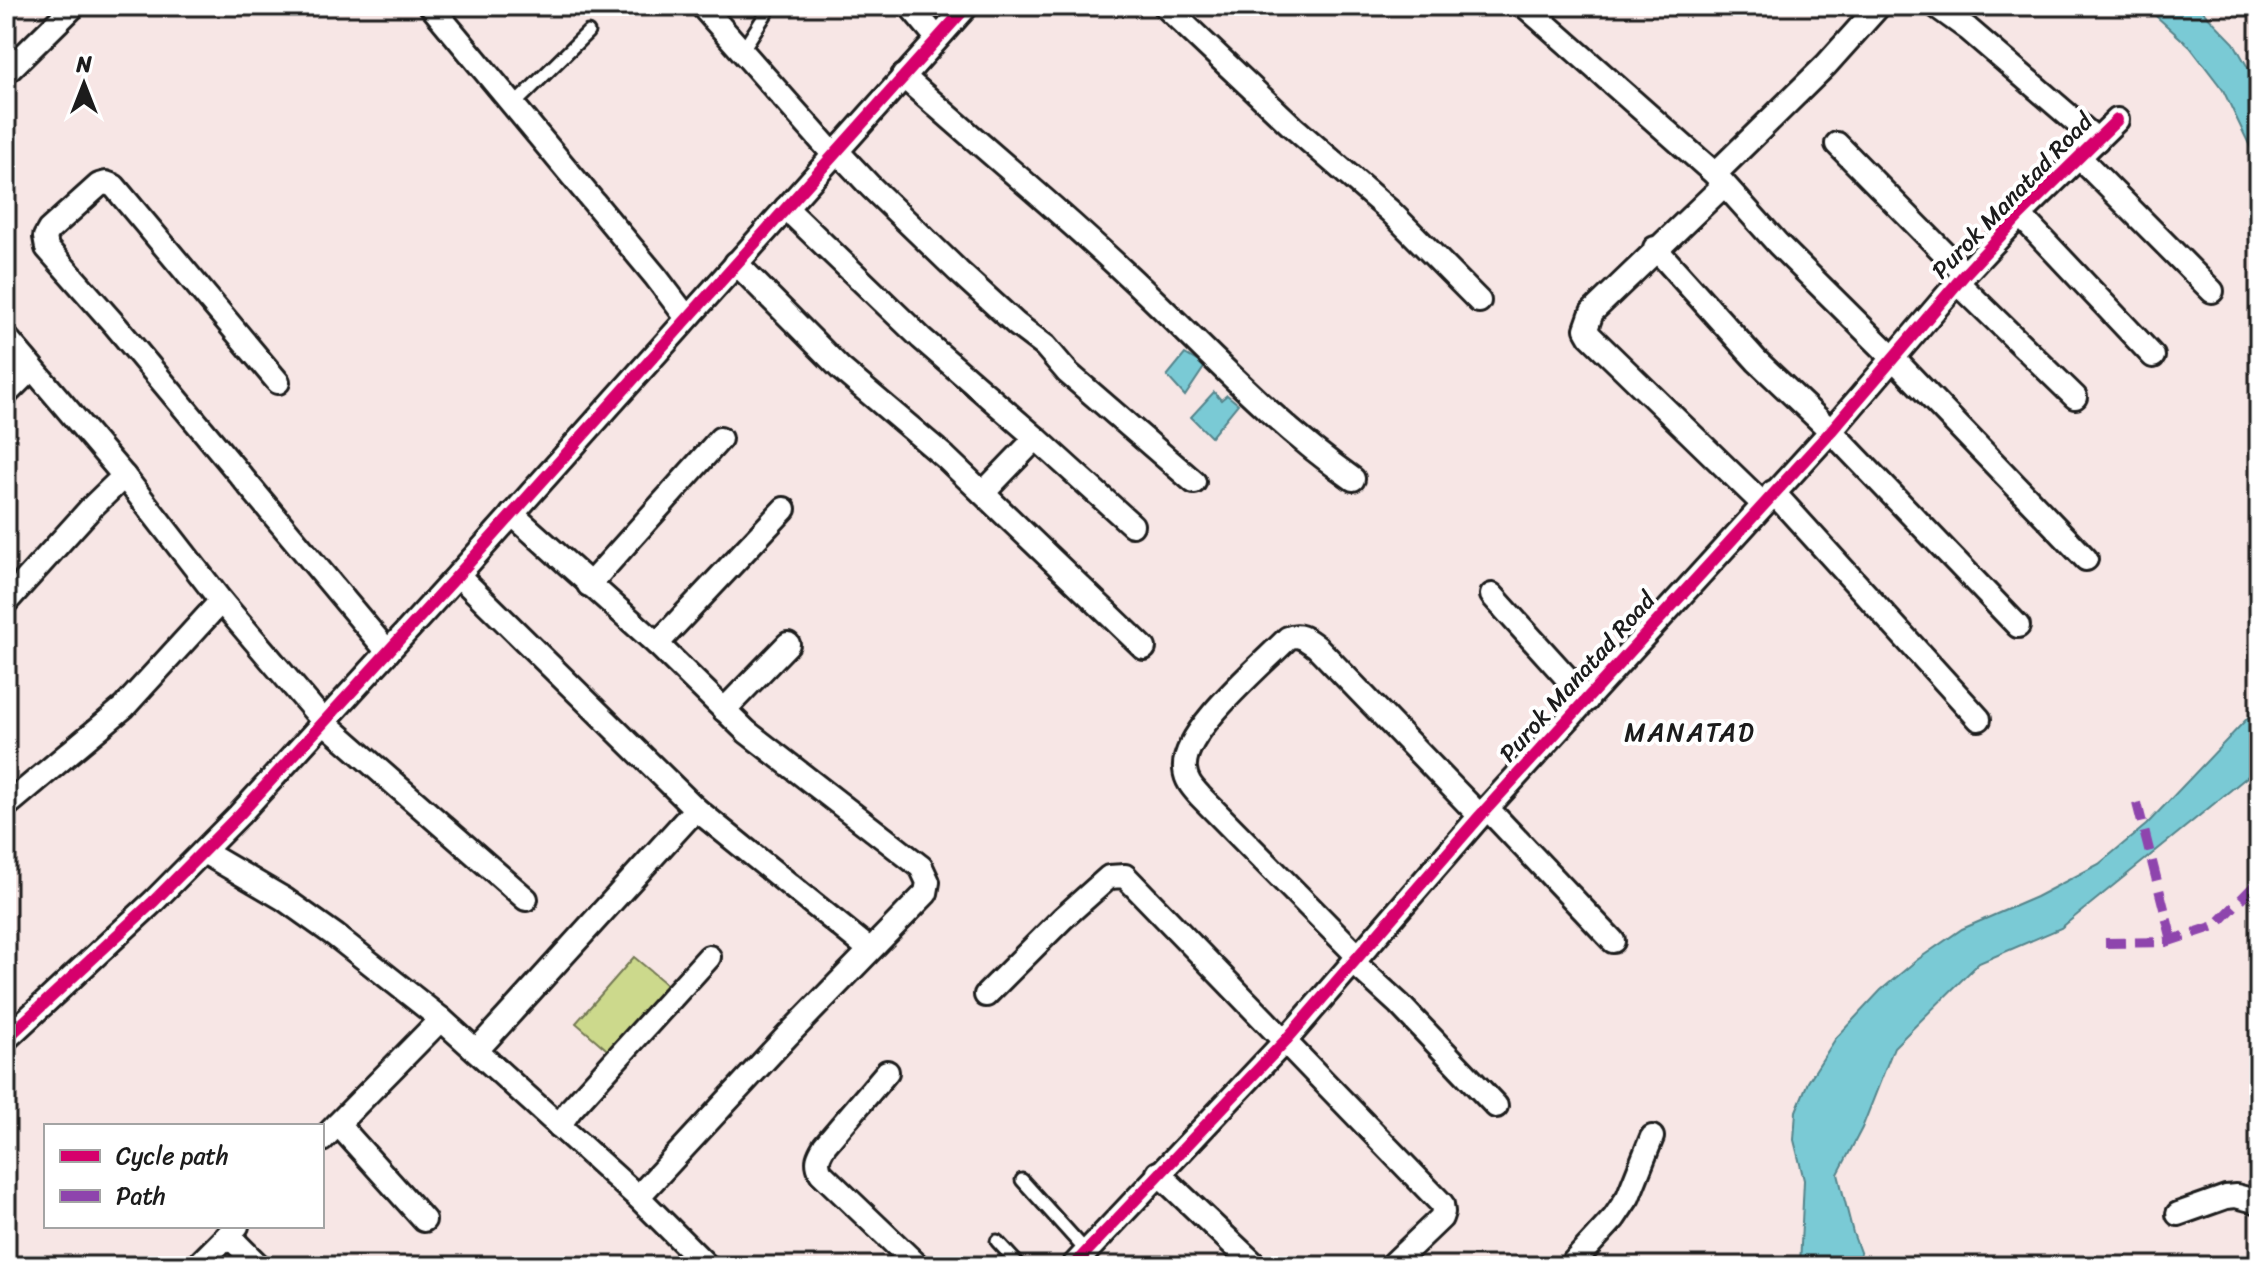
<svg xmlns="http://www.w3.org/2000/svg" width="2265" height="1272" viewBox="0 0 2265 1272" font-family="Sriracha,sans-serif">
  <rect width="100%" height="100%" fill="#f7e6e5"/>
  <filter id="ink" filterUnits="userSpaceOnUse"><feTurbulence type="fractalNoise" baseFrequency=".0125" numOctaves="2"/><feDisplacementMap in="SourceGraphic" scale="16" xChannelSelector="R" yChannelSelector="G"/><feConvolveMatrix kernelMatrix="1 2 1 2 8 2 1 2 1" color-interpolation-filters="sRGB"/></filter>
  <g filter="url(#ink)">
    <!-- green -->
    <polygon fill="#ccd98c" stroke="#747a54" stroke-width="2" points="634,957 670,987 612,1054 576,1023"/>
    <!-- water -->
    <g fill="#7acad5" stroke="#54848b" stroke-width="2">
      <polygon points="2145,6 2198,6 2234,43 2259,87 2259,165 2223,90 2190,47"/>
      <polygon points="1185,354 1205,366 1185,396 1167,376"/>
      <polygon points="1214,392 1221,400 1227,395 1238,404 1211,437 1191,417"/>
      <polygon points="2259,706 2258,768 2061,928 1979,963 1894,1047 1862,1128 1838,1174 1853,1233 1865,1266 1800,1266 1804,1180 1794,1140 1796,1111 1808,1082 1836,1038 1881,990 1917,960 1962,929 2036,897 2099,864 2146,825"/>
    </g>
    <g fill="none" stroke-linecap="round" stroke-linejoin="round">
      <defs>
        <g id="lane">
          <polyline points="742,51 769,9"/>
          <polyline points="513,106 588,32"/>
          <polyline points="1022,1180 1086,1251"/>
          <polyline points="997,1241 1020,1266"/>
        </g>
        <g id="street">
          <polyline points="431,6 656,277 687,318"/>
          <polyline points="702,6 834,155"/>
          <polyline points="910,6 937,38"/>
          <polyline points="1165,6 1293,127 1391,212 1479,301"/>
          <polyline points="1525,6 1715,174 1778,244 1892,357 2086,559"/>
          <polyline points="1936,6 1968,29 2097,140"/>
          <polyline points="6,73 74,6"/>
          <path d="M903,76C975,141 1051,203 1122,270C1199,341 1267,419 1353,479"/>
          <polyline points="1837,144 1965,274"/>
          <polyline points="837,151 870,186 958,271 1016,324 1045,346 1068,373 1194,482"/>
          <polyline points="2078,156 2212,291"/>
          <polyline points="1715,174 1826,65 1878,7"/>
          <polyline points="1724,185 1592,312 1586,329 1590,336 1763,504"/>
          <polyline points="786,208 921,338 1036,438 983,493"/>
          <polyline points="2020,215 2153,356"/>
          <polyline points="1655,248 1757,361 1831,431 2018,626"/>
          <polyline points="736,263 841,369 945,457 1144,648"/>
          <polyline points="1958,283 2075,397"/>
          <polyline points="6,337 124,476 221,601 324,722 526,899"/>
          <polyline points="278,382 114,186 106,183 99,185 49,230 45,237 47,248 115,325 388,652"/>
          <polyline points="6,394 32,368"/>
          <polyline points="1036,438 1132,525"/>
          <polyline points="1773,492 1979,719"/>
          <polyline points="512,514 657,644 747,732 921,867 928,882 926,893 788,1035 638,1197"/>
          <polyline points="458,575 696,809"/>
          <polyline points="589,585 720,439"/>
          <polyline points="1492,595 1587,700"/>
          <polyline points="6,602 91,508 124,476"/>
          <polyline points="657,644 784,509"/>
          <polyline points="724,710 788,644"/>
          <polyline points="6,806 124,707 221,601"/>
          <polyline points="1487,808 1613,941"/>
          <polyline points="204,852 284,899 336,936 441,1019 638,1197 707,1266"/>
          <path d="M1358,956L1200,796C1193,788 1186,781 1185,769C1181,732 1262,665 1288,638C1301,633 1307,640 1317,647L1480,816"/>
          <polyline points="1353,962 1399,1004 1496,1106"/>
          <polyline points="986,995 1063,918 1109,877 1125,876 1442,1204 1443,1212 1441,1218 1391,1266"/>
          <polyline points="6,1039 154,901 239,815 458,575 967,6"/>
          <polyline points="477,1050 696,809 869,949"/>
          <path d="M887,1072L825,1145C819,1155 815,1161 821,1173L918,1266"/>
          <polyline points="338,1124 424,1220"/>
          <polyline points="559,1126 571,1109 709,957"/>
          <polyline points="322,1140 441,1019"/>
          <polyline points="1158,1173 1256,1266"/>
          <polyline points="2178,1214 2226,1197 2236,1196 2259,1202"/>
          <polyline points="228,1235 259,1266"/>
          <polyline points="197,1266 237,1226"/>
          <polyline points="1073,1266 1286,1040 1480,816 1831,431 1965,274 2020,215 2117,120"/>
          <polyline points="1570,1266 1614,1218 1628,1197 1652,1137"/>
        </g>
      </defs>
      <!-- lane casing -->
      <use href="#lane" stroke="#1c1c1c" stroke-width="17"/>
      <!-- street casing -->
      <use href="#street" stroke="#1c1c1c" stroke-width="28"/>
      <!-- lane -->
      <use href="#lane" stroke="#fff" stroke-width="11"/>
      <!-- street -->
      <use href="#street" stroke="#fff" stroke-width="22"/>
      <!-- quiet -->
      <g stroke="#8e44ad" stroke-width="10" stroke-dasharray="20 10" stroke-linecap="butt">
        <polyline points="2137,803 2172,940"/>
        <polyline points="2105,943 2166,942 2215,926 2259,881"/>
      </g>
      <defs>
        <g id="cycleway">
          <polyline points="6,1039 154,901 239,815 458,575 967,6"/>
          <polyline points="1073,1266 1286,1040 1480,816 1831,431 1965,274 2020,215 2117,120"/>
        </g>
      </defs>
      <!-- cycleway casing -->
      <use href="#cycleway" stroke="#fff" stroke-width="17"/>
      <!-- cycleway -->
      <use href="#cycleway" stroke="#d6006c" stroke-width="12"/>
    </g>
  </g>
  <g text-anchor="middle" stroke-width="8" stroke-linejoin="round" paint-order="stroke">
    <!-- street labels -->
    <g font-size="24" fill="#1c1c1c" stroke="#fff">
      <text transform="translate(2012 196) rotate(-46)" y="8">Purok Manatad Road</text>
      <text transform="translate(1577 677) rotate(-48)" y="8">Purok Manatad Road</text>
    </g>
    <!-- neighbourhood labels -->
    <g font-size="26" letter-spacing="2" fill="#1c1c1c" stroke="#fff">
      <text x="1690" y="741">MANATAD</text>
    </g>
  </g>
  <!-- margin -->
  <rect width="2265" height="1272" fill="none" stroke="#fff" stroke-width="32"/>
  <rect x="16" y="16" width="2233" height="1240" fill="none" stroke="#1c1c1c" stroke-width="3" filter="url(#ink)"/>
  <!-- legend -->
  <rect x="44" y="1124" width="280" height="104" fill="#ffffff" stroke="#a4a4a4" stroke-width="2"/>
  <rect x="60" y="1150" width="40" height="12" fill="#d6006c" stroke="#a4a4a4" stroke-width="2"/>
  <text x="116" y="1164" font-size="24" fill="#1c1c1c">Cycle path</text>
  <rect x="60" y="1190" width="40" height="12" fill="#8e44ad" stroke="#a4a4a4" stroke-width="2"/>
  <text x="116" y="1204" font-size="24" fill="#1c1c1c">Path</text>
  <!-- north arrow -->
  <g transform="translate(84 84)" stroke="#ffffff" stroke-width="6" paint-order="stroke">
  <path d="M0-6L14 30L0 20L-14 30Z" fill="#1c1c1c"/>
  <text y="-12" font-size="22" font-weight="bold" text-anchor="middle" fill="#1c1c1c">N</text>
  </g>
</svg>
